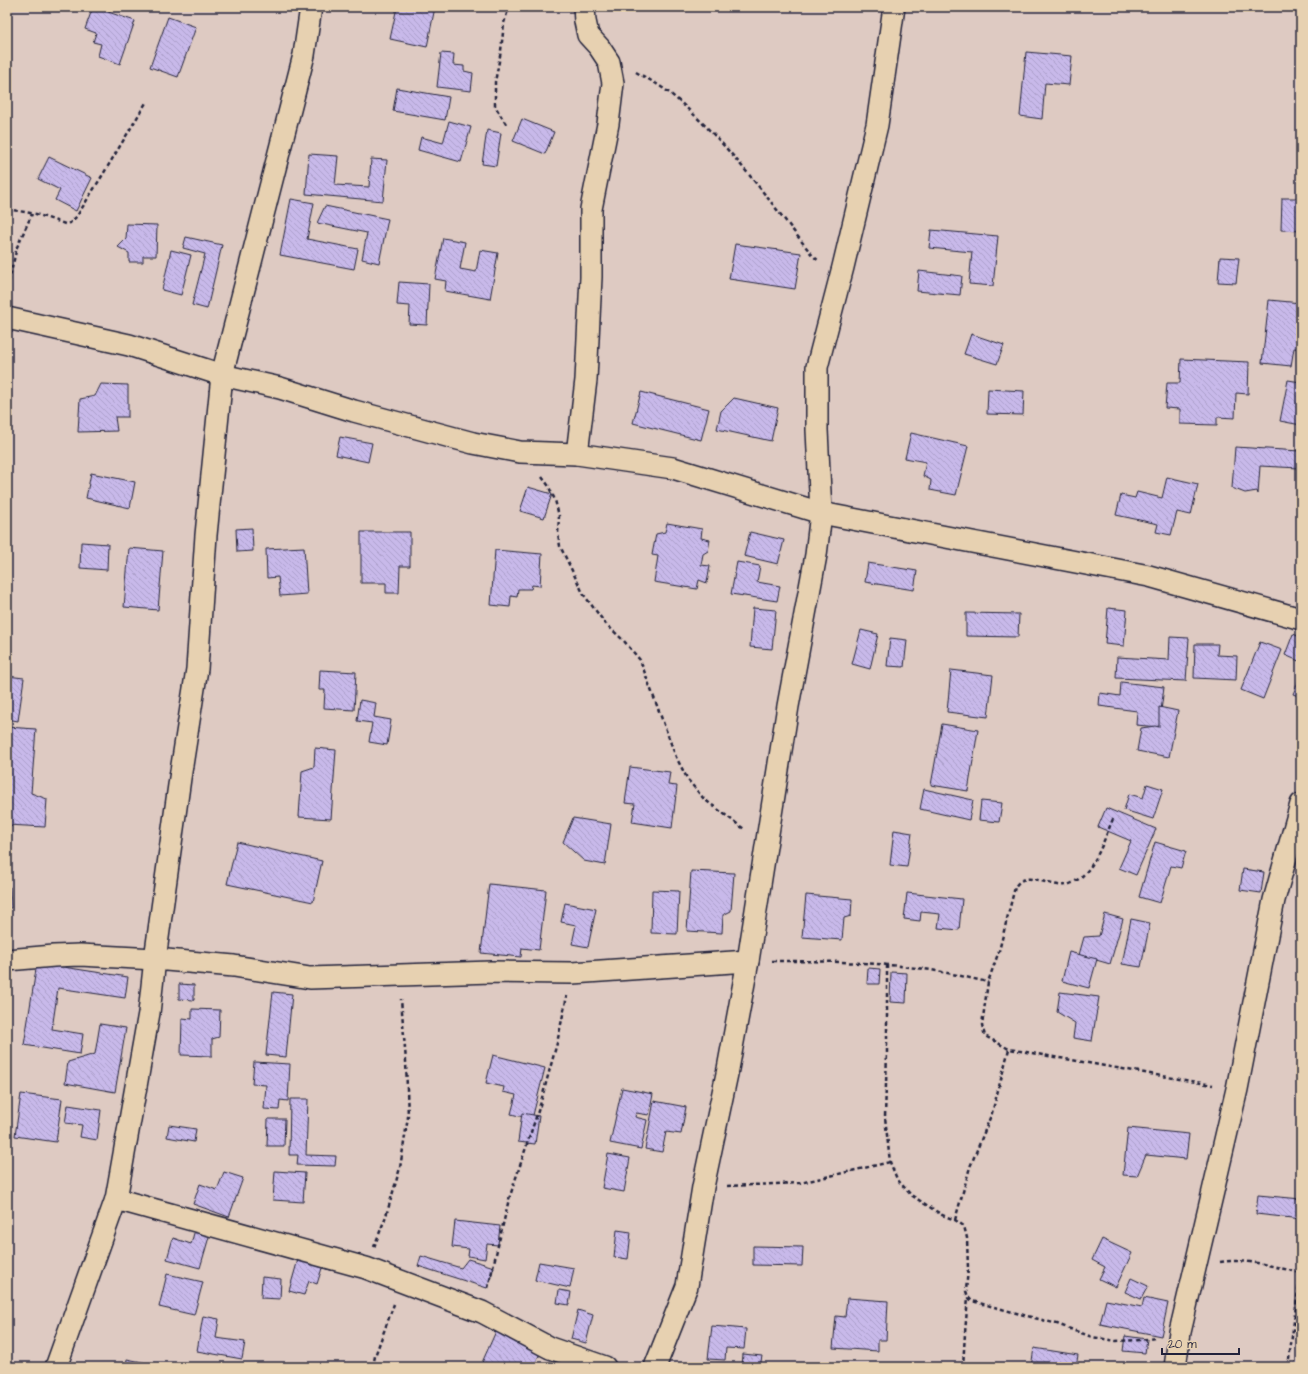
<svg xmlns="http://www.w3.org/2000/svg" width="1308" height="1374" viewBox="0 0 1308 1374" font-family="'Architects Daughter',sans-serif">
  <defs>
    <pattern id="building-back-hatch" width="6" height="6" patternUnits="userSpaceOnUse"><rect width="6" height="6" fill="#c8b9ea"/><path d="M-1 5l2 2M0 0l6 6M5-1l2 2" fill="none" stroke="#ac9fca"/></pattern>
  </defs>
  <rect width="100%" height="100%" fill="#decac2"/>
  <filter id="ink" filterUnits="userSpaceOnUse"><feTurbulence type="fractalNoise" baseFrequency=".025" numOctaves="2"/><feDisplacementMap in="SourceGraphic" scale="8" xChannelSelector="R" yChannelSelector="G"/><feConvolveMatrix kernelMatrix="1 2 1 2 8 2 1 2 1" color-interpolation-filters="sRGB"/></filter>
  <g filter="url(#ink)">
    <!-- building -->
    <g fill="url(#building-back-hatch)" stroke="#22223b">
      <polygon points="93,7 135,21 120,64 98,56 101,44 93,42 96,33 85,29"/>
      <polygon points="397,7 435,7 427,47 390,39"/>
      <polygon points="168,17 196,27 178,77 150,67"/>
      <polygon points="1026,52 1072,56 1069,85 1045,83 1042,119 1020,116"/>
      <polygon points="441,53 454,54 453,65 464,66 464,71 473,73 471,91 437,87"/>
      <polygon points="397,88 449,97 445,120 393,111"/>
      <polygon points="522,119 554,132 545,154 513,141"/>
      <polygon points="449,121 471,127 461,162 418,150 421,137 443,143"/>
      <polygon points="487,130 501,133 496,166 482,164"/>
      <polygon points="309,154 338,156 335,185 369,187 371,159 387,160 383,201 306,194"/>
      <polygon points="49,157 92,178 76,211 55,200 60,190 38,179"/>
      <polygon points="1282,198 1301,198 1301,231 1281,230"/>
      <polygon points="291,199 314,203 307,239 358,249 354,269 280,255"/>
      <polygon points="325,206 388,219 379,263 362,259 367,233 317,223"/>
      <polygon points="127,224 157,225 156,256 143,256 143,262 129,262 129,253 118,247 126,239"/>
      <polygon points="931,230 998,236 993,286 969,284 972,252 929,248"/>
      <polygon points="186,237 222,245 207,309 192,305 205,254 183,248"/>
      <polygon points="443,238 465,242 460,269 476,272 480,250 498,253 490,299 445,291 446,281 435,279"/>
      <polygon points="735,244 801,253 795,289 729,279"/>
      <polygon points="171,250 191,255 181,295 162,290"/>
      <polygon points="1220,257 1239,258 1236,283 1218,282"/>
      <polygon points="919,271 962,276 960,295 917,291"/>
      <polygon points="399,282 429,284 427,325 409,324 410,306 397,305"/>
      <polygon points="1269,300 1301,303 1301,349 1294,348 1291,366 1262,363"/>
      <polygon points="971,334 1004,345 997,364 964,354"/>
      <polygon points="1181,359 1249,362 1248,394 1236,393 1235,418 1217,417 1217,425 1180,424 1180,409 1165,408 1167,383 1180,383"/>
      <polygon points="1288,380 1301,382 1301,425 1280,421"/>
      <polygon points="101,384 128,385 128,417 115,417 117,431 78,432 80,399 95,396"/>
      <polygon points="988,389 1024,391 1023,415 987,414"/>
      <polygon points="641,392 709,409 701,440 633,423"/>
      <polygon points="734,398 778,408 771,441 717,429 721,411"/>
      <polygon points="911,433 968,446 956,495 930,490 931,480 923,476 926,462 905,458"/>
      <polygon points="340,437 372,443 368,462 336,455"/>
      <polygon points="1235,447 1300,451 1299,468 1260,466 1258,494 1257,491 1245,493 1232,488"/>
      <polygon points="91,473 135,482 130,508 86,498"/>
      <polygon points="1167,477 1198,484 1191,515 1177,512 1171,535 1156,532 1158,524 1116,515 1121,495 1135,498 1137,492 1162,498"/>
      <polygon points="528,487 552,494 544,518 520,511"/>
      <polygon points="667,523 702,529 701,538 710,540 708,551 703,554 701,565 710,566 707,583 699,580 697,589 654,582 658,556 652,555 656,534 665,532"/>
      <polygon points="252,528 253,551 237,552 236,529"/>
      <polygon points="361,532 410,532 410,566 400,566 399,593 386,593 386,583 361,583"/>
      <polygon points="750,532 784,540 778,564 744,556"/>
      <polygon points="81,542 108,544 107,570 80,568"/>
      <polygon points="304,547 307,594 280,596 278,577 267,578 266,549"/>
      <polygon points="129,548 163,551 158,610 124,607"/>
      <polygon points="495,550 542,554 540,586 532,585 531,589 518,589 517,597 511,596 510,607 491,605"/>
      <polygon points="737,562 760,566 757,582 780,586 777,601 731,594"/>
      <polygon points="868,563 917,571 914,590 865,582"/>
      <polygon points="753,608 776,610 772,649 750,647"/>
      <polygon points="1108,608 1127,610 1124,646 1105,644"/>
      <polygon points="966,613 1019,614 1018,637 966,636"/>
      <polygon points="861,630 878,634 870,669 852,664"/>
      <polygon points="1293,634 1301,637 1301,662 1285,655"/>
      <polygon points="1170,637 1189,638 1186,681 1116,678 1117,657 1169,660"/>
      <polygon points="890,638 907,640 904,667 887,666"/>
      <polygon points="1260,642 1282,650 1263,699 1241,690"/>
      <polygon points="1195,644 1218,644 1217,655 1237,656 1236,680 1194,678"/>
      <polygon points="320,670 356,672 354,710 324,708 325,690 319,690"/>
      <polygon points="951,670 993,675 988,717 947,712"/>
      <polygon points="1301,675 1301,697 1293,694"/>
      <polygon points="7,676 24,678 18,721 7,719"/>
      <polygon points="1121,682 1164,687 1159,727 1136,725 1137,711 1099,706 1100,693 1120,696"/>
      <polygon points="360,700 376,703 374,717 391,720 387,745 369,742 372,723 357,721"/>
      <polygon points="1159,707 1178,711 1169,757 1137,751 1141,728 1155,726 1159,727"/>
      <polygon points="942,724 978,730 968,791 931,785"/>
      <polygon points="7,727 36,729 31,793 47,799 45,827 7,825"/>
      <polygon points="315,748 336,750 331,819 299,817 302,771 314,767"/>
      <polygon points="630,767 670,772 668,785 677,786 672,828 632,822 635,804 625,803"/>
      <polygon points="1147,784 1163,789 1153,819 1124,810 1129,794 1143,798"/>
      <polygon points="924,789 973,800 969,820 920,809"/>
      <polygon points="981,801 1002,803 999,822 979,820"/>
      <polygon points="1106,808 1156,829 1136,875 1119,868 1131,841 1098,827"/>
      <polygon points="573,818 611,824 605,865 584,861 563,842"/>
      <polygon points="894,830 912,833 907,867 890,865"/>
      <polygon points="237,842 322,861 313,902 227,884"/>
      <polygon points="1155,842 1186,851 1181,868 1171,866 1160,903 1139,897"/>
      <polygon points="1243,869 1264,872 1261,893 1240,890"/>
      <polygon points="691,871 734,873 731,911 723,915 722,933 687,931"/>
      <polygon points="489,884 546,890 539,950 522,948 521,957 481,953"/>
      <polygon points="7,887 10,887 11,908 7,908"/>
      <polygon points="652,890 679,891 677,934 651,933"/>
      <polygon points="907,893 962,899 959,930 938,928 940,914 921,912 920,921 904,919"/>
      <polygon points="806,895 852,899 851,916 844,918 842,940 802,937"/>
      <polygon points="565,903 596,909 588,947 572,944 576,925 561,922"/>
      <polygon points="1105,914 1123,919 1110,964 1079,955 1084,937 1099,936"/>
      <polygon points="1131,919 1150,923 1141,967 1122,964"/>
      <polygon points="1069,952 1097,959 1089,988 1062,981"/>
      <polygon points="37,963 128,977 125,998 58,988 52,1029 83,1034 80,1054 24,1045"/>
      <polygon points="868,968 880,969 879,984 867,984"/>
      <polygon points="891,972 907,973 906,1003 890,1002"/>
      <polygon points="179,984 194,985 194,1000 179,999"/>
      <polygon points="273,992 292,994 286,1057 266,1055"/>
      <polygon points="1060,992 1099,997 1092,1041 1073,1038 1075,1023 1057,1012"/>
      <polygon points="192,1009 220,1010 219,1037 212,1039 212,1056 181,1055 182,1018 192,1019"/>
      <polygon points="100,1024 126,1028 115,1092 65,1083 68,1062 95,1054"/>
      <polygon points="493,1055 545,1068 532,1119 511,1114 516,1095 503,1092 504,1087 486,1083"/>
      <polygon points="254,1062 290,1064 288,1101 280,1100 279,1110 264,1109 266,1085 252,1084"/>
      <polygon points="622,1088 653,1094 649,1115 636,1113 635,1117 647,1120 641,1149 610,1143"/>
      <polygon points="21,1094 62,1099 56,1142 15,1136"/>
      <polygon points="290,1099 308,1099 306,1155 336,1156 335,1166 297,1165 298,1155 289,1155"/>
      <polygon points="654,1101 686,1107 681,1134 666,1132 662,1152 645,1149"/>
      <polygon points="68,1105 101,1110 97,1140 80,1137 82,1125 65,1123"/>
      <polygon points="522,1113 539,1116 535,1144 518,1142"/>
      <polygon points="268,1119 285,1119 284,1146 267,1146"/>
      <polygon points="169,1125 196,1129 194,1142 167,1137"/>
      <polygon points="1128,1128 1189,1134 1186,1159 1146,1155 1137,1176 1123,1175"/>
      <polygon points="608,1154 630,1158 624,1192 602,1188"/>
      <polygon points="275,1171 305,1173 303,1202 273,1200"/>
      <polygon points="224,1172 243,1178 229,1217 193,1204 200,1184 217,1190"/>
      <polygon points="1258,1195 1301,1199 1301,1219 1256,1214"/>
      <polygon points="455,1221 500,1226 498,1245 487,1244 485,1259 468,1256 469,1249 452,1247"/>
      <polygon points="196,1226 211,1230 200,1268 167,1259 173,1238 191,1244"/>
      <polygon points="617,1230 631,1232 628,1259 614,1257"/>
      <polygon points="1102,1239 1132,1253 1116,1287 1099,1279 1105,1267 1092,1260"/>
      <polygon points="303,1242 340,1253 335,1271 322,1268 317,1284 309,1281 304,1295 289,1291"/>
      <polygon points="753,1246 803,1247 802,1266 753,1265"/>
      <polygon points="421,1256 461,1268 468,1259 494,1267 487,1288 418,1266"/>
      <polygon points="539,1262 574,1268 570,1288 535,1280"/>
      <polygon points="167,1274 203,1282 194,1315 159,1307"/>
      <polygon points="262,1277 281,1279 280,1299 261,1298"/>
      <polygon points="1131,1278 1148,1286 1141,1299 1125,1292"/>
      <polygon points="559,1290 571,1292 569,1305 557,1303"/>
      <polygon points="847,1298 888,1301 886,1340 878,1340 878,1351 833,1348 836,1316 845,1317"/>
      <polygon points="1144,1298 1168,1303 1161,1336 1100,1324 1106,1300 1142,1307"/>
      <polygon points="578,1310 593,1315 586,1343 571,1339"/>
      <polygon points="203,1316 219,1319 216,1338 245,1342 242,1359 197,1351"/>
      <polygon points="712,1326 746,1329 744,1349 726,1348 725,1360 708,1359"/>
      <polygon points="497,1329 542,1348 534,1367 480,1367"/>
      <polygon points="1125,1336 1147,1339 1145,1353 1123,1351"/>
      <polygon points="1034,1348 1078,1355 1076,1367 1031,1367"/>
      <polygon points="743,1354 762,1356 760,1367 742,1367"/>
      <polygon points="127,1359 166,1367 126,1367"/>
    </g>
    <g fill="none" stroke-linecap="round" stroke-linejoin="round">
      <defs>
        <g id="street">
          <polyline points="7,318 129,345 222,375 280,388 354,411 473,443 520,452 577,454 673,468 821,513 1149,576 1301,619"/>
          <polyline points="577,454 586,380 591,277 591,209 608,124 613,83 609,62 599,47 588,35 585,21 584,7"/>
          <polyline points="7,960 54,956 80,955 155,959 234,966 310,978 491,972 572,973 748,961"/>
          <polyline points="116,1199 366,1268 482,1312 550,1348 605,1367"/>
          <polyline points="56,1367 116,1199 149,1013 155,959 180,778 197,669 206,535 222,375 304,55 311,7"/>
          <polyline points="655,1367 687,1286 703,1187 728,1069 748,961 788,706 816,555 821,513 817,430 817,367 843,267 877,125 894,7"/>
          <polyline points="1175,1367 1180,1332 1237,1089 1274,900 1301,804"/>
        </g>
      </defs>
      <!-- street casing -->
      <use href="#street" stroke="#22223b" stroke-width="24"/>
      <!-- path -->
      <g stroke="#22223b" stroke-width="2.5" stroke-dasharray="4 3" stroke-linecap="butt">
        <path d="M636,72C646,78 658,84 667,91C725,138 768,199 813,256L819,261"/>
        <polyline points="506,124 495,106 495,82 501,51 504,23 509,7"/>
        <polyline points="7,209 36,214 65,224 70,223 77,216 102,176 147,101"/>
        <polyline points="7,289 17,247 32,214"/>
        <polyline points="542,477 548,485 555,500 559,516 558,534 560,546 584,595 605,623 624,641 640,660 676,757 688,780 704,799 744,829"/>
        <path d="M1113,819C1103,841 1095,872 1072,883C1053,893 1028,866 1015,887L999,951L988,982L982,1025L985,1036L1009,1049L1213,1085"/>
        <path d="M772,961C825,961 878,962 931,970C950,973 969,978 988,982"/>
        <polyline points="887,965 887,1052 885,1117 890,1162 897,1179 911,1195 942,1215 955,1220 964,1226 967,1238 968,1269 966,1291 968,1297 972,1301 1057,1324 1092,1337 1116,1341 1140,1340 1155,1338"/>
        <polyline points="727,1186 800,1183 890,1162"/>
        <polyline points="955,1220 970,1167 992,1113 1009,1049"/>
        <polyline points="374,1247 386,1216 400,1168 408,1117 406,1061 401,999"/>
        <path d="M1220,1262C1248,1258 1275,1267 1301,1273"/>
        <polyline points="488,1288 509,1199 540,1105 557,1043 567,996"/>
        <polyline points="373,1367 375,1356 394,1304"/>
        <polyline points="963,1367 965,1333 968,1297"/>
        <polyline points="1288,1367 1299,1283 1299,1273"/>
      </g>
      <!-- street -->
      <use href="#street" stroke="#e7d1b1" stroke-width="21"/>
    </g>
  </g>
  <!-- margin -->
  <rect width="1308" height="1374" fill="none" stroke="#e7d1b1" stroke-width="24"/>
  <rect x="12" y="12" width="1284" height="1350" fill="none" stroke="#22223b" stroke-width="1.5" filter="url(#ink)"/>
  <!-- scale -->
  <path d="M1162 1348v6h77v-6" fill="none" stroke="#22223b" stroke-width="2"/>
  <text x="1168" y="1348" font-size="12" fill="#22223b" stroke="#e7d1b1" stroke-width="3" paint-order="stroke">20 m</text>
</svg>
